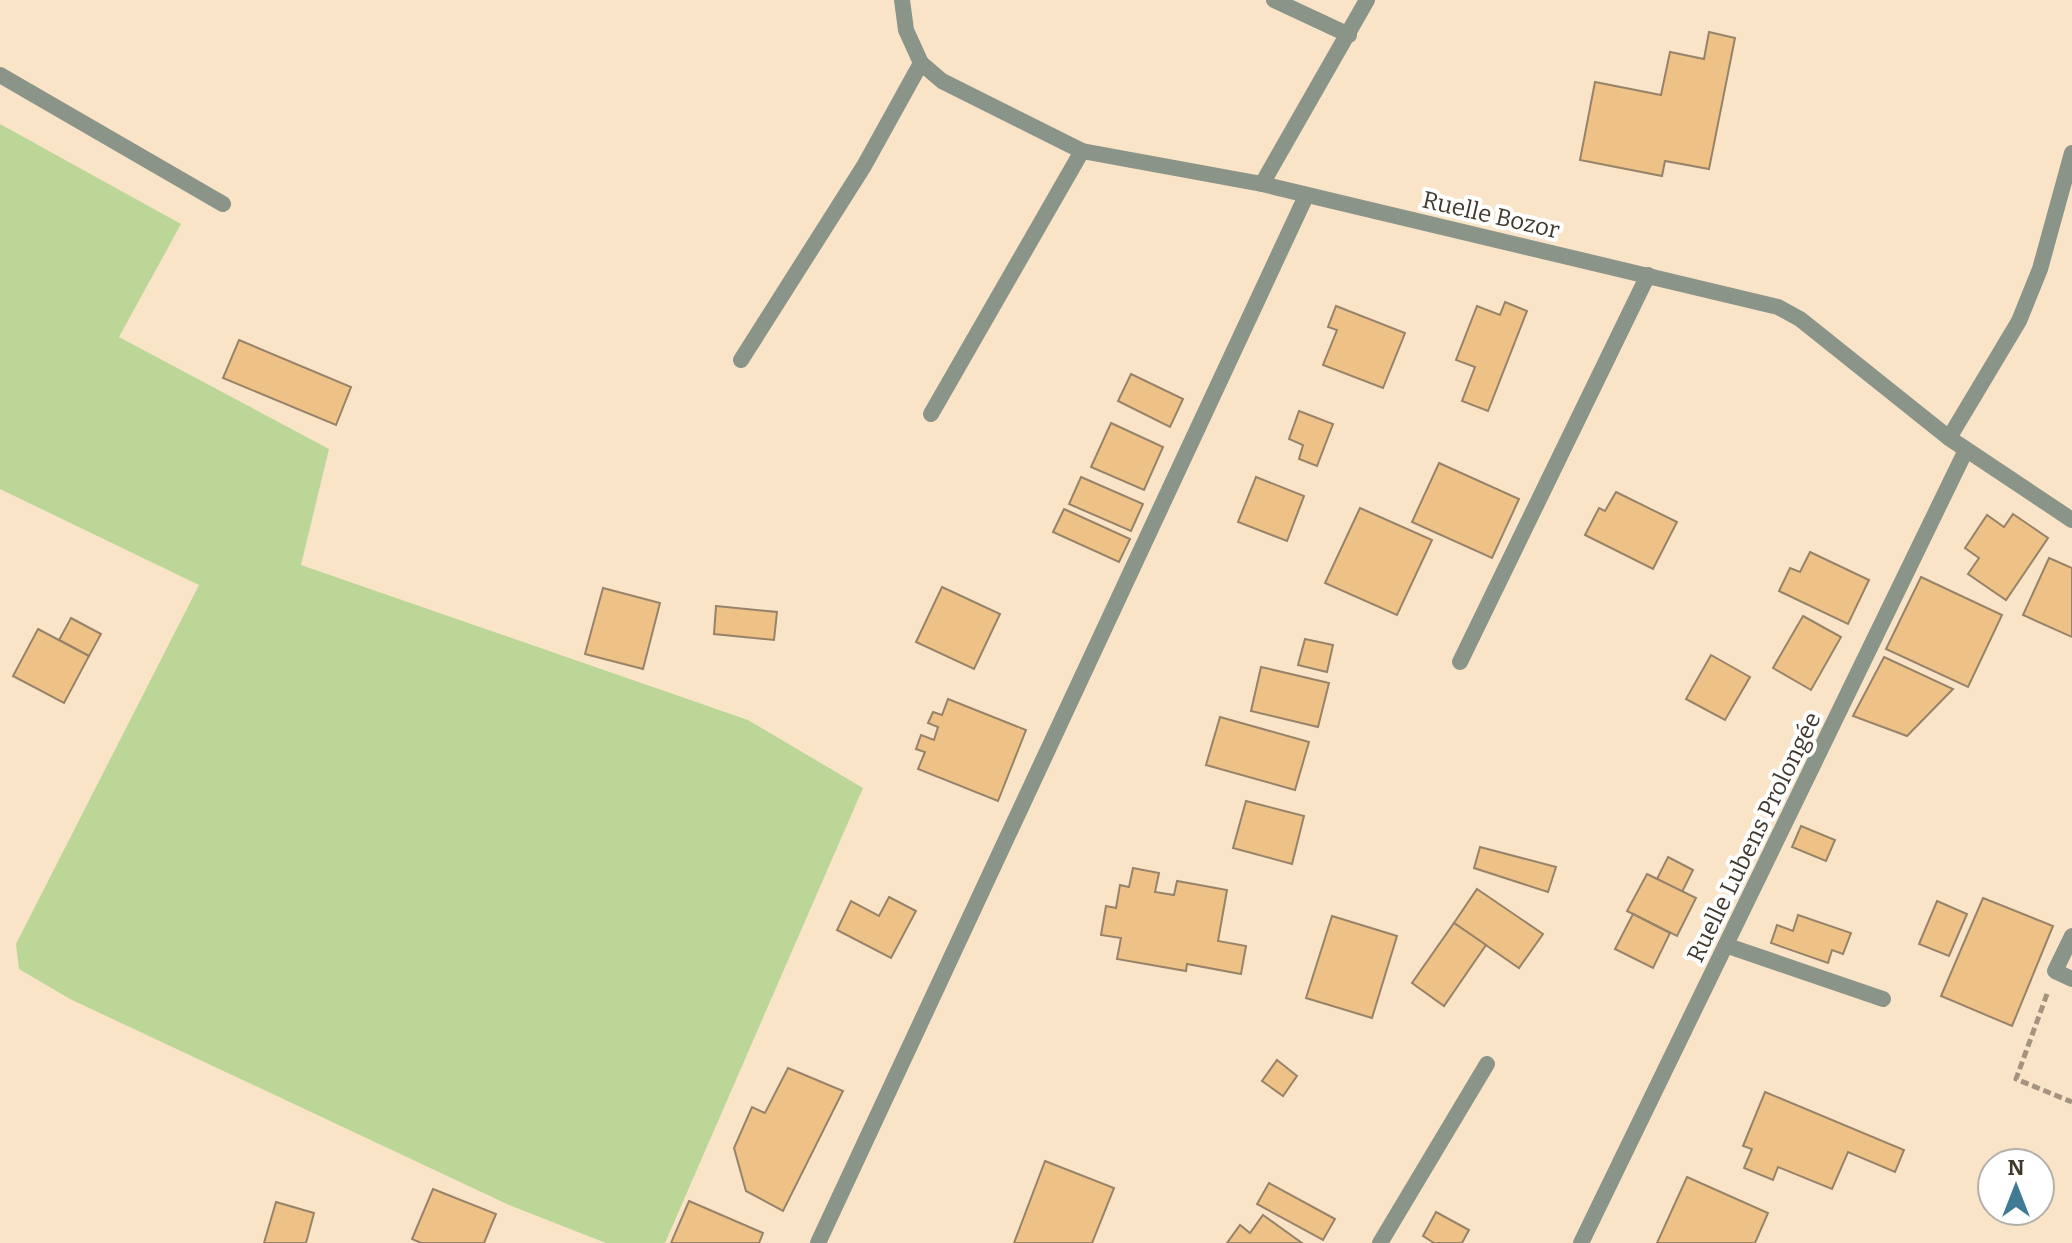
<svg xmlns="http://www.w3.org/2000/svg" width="2072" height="1243" viewBox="0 0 2072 1243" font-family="Bitter,serif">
  <rect width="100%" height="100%" fill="#fae4c7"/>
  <!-- green -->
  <polygon fill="#bbd696" points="0,124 181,224 119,337 329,449 301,565 748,720 863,788 665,1243 606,1243 509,1205 70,999 19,969 16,944 199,585 0,489"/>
  <!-- building -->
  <g fill="#eec286" stroke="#978369" stroke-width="2">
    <polygon points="1709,32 1735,38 1709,169 1665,161 1662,176 1580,160 1595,82 1661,95 1670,52 1704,59"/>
    <polygon points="1505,302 1527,311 1488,411 1462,401 1475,367 1456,360 1477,306 1500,315"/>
    <polygon points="1336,306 1405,333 1383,388 1323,365 1337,330 1328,327"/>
    <polygon points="239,340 351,387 336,425 223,378"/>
    <polygon points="1131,374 1183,399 1170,427 1118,401"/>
    <polygon points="1299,411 1333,424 1317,466 1299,459 1303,445 1289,439"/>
    <polygon points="1111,423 1163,447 1144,490 1091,467"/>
    <polygon points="1439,463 1519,499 1492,558 1412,522"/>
    <polygon points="1081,477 1143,504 1131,531 1069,504"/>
    <polygon points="1256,477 1304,496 1287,541 1238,522"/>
    <polygon points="1616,492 1677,522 1653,569 1585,535 1599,508 1605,511"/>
    <polygon points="1360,508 1432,540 1397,615 1325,583"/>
    <polygon points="1064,509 1130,539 1119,562 1053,532"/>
    <polygon points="2013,514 2048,538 2006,600 1968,574 1979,558 1965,548 1987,515 2004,527"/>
    <polygon points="1810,552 1869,580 1848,624 1779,591 1790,568 1800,572"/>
    <polygon points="2049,558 2072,568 2072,637 2023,615"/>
    <polygon points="1921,577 2002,615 1968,687 1886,649"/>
    <polygon points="942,587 1000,614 974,669 916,642"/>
    <polygon points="603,588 660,603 643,669 585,654"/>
    <polygon points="716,606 777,612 774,640 714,634"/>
    <polygon points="1803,616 1841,637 1811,690 1773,668"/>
    <polygon points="71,618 101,634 89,656 59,640"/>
    <polygon points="38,629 89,656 64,703 13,676"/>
    <polygon points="1305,639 1333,645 1327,672 1298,665"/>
    <polygon points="1711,655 1750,677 1725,720 1686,699"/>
    <polygon points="1884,657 1953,689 1907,736 1853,716"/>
    <polygon points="1261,667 1329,683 1318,727 1251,711"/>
    <polygon points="948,699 1026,730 998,801 918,769 925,752 916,749 921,735 934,740 938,727 928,723 933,712 942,715"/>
    <polygon points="1220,717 1309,742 1295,790 1206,765"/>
    <polygon points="1246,801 1304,816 1292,864 1233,848"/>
    <polygon points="1801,826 1835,840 1826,861 1792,847"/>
    <polygon points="1480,847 1556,867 1548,892 1474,868"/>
    <polygon points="1668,857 1693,870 1682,892 1657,879"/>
    <polygon points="1133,868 1159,873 1155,892 1174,895 1177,881 1227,890 1218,941 1246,946 1241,974 1187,964 1186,971 1117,959 1121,938 1101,935 1106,906 1116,908 1120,885 1129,887"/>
    <polygon points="1647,874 1696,898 1677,936 1627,911"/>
    <polygon points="1477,889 1543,934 1519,968 1454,923"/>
    <polygon points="889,897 916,911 891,958 837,930 851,901 879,916"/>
    <polygon points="1983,898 2053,926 2012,1026 1941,996"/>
    <polygon points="1937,901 1967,914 1949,956 1919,944"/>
    <polygon points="1633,914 1670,933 1653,968 1615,949"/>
    <polygon points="1798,915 1851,933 1843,954 1832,950 1828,963 1771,943 1777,925 1793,931"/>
    <polygon points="1332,916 1397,936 1372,1018 1306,998"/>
    <polygon points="1454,923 1486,945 1444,1006 1412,983"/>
    <polygon points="1277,1060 1297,1076 1283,1096 1262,1081"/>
    <polygon points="788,1068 843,1091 783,1211 746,1191 734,1148 752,1107 765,1113"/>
    <polygon points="1765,1092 1904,1150 1895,1172 1848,1152 1832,1189 1778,1167 1773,1180 1744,1168 1752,1149 1743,1146"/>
    <polygon points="1045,1161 1114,1188 1092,1243 1014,1243"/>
    <polygon points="1687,1177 1768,1213 1755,1243 1657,1243"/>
    <polygon points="1269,1183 1335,1219 1323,1240 1257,1204"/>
    <polygon points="433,1189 496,1214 484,1243 421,1243 412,1239"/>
    <polygon points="689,1201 763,1233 759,1243 671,1243"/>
    <polygon points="276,1202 314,1213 306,1243 264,1243"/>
    <polygon points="1436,1212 1469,1230 1462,1243 1434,1243 1423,1236"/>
    <polygon points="1263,1215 1302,1243 1227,1243 1240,1225 1250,1233"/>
  </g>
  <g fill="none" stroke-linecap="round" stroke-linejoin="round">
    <!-- path -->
    <polyline stroke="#a4947f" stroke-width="5" stroke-dasharray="8 4" stroke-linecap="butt" points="2047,994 2016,1079 2072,1102"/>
    <!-- service -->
    <g stroke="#8b9489" stroke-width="16">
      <polyline points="0,75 223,204"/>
      <polyline points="1728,946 1883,999"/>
    </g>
    <!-- minor -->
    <g stroke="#8b9489" stroke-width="16">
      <polyline points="902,0 906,30 921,63 942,81 1082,151 1262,184 1778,307 1800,319 1949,438 2072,520"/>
      <polyline points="1274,0 1349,35"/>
      <polyline points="1262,184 1367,0"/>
      <polyline points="741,360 864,166 921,63"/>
      <polyline points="931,414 1082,151"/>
      <polyline points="1949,438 2019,321 2040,269 2072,153"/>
      <polyline points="1460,662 1648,275"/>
      <polyline points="2072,936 2055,971 2072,979"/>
      <polyline points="818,1243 1306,196"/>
      <polyline points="1380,1243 1487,1064"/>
      <polyline points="1581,1243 1966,450"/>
    </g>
  </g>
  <g text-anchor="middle" stroke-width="8" stroke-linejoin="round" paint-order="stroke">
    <!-- street labels -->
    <g font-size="24" fill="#42392e" stroke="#fff">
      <text transform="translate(1491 215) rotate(13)" y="8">Ruelle Bozor</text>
      <text transform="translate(1754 837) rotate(-64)" y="8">Ruelle Lubens Prolongée</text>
    </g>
  </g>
  <!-- north arrow -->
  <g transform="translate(2016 1187)"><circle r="38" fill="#ffffff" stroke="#b3b0ab" stroke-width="2"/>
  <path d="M0-6L14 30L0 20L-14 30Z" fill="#3f7c93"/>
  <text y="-12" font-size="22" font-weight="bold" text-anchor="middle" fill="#42392e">N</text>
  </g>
</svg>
